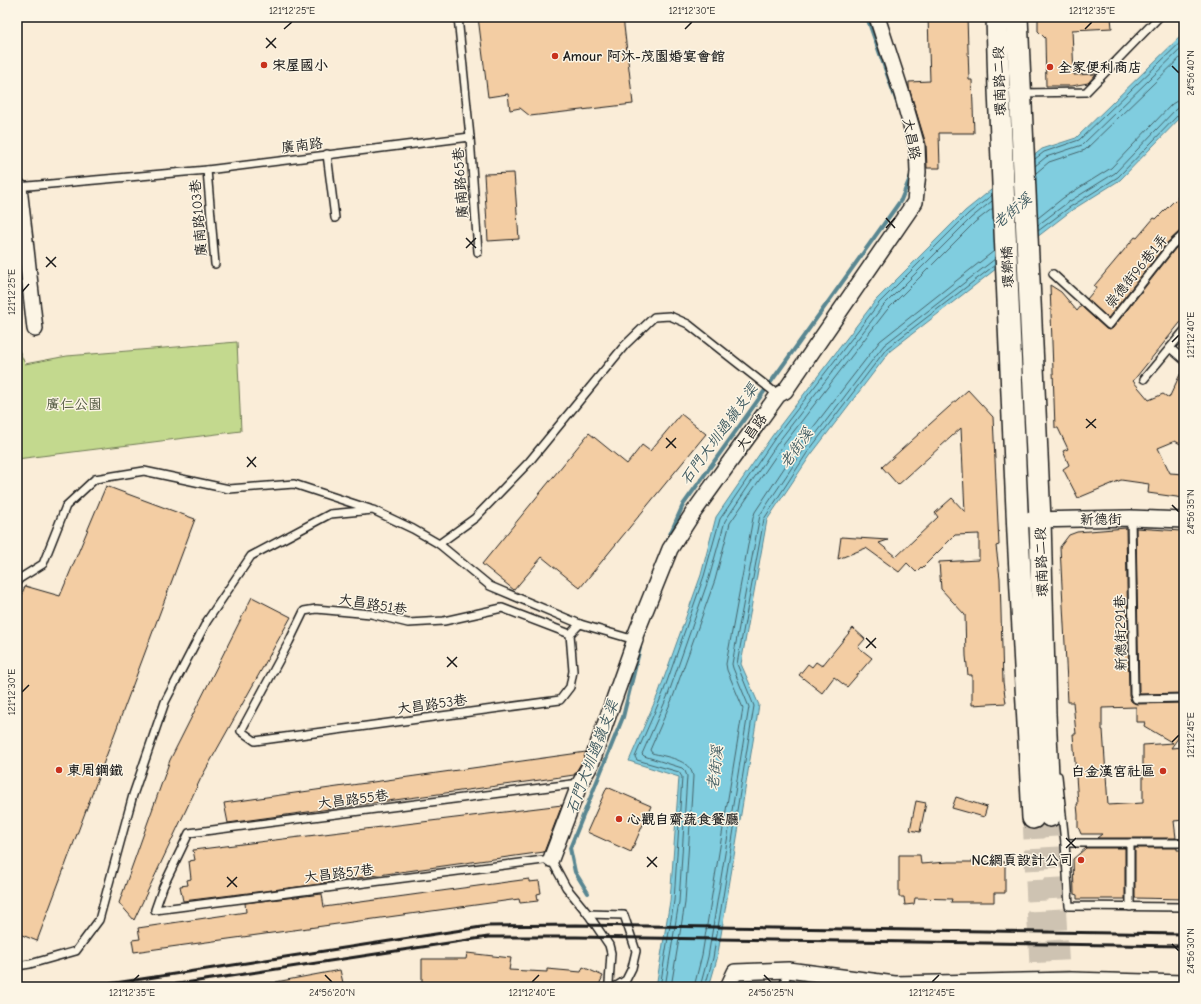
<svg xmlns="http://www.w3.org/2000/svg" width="1201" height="1004" viewBox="0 0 1201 1004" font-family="'Comic Neue','LXGW WenKai TC',sans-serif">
  <rect width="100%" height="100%" fill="#faedd8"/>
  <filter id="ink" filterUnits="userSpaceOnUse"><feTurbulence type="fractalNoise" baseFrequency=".025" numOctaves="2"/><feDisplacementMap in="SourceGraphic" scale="8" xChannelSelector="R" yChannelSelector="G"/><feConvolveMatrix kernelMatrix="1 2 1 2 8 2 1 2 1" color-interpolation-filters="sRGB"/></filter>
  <g filter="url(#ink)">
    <!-- green -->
    <polygon fill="#c3d98e" stroke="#707a55" points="237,342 241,431 17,459 17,350 19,350 25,364 67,356"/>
    <!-- water -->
    <polygon fill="#80cddf" stroke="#588691" points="1184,33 1184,114 1120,180 1072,210 890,351 810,456 767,520 741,664 759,705 717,959 709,987 656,987 670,901 679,777 629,761 659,692 701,575 716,517 772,436 876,300 965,211 1042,149 1076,138"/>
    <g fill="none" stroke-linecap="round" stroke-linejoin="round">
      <!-- shore -->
      <g stroke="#44636a" stroke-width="1">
        <polyline points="1035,159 1044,152 1079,140 1184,39"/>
        <polyline points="1035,166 1046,157 1082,145 1184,46"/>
        <polyline points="1036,173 1049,162 1085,150 1184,54"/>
        <polyline points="1038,218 1063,198 1111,168 1172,104 1177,101 1184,100"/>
        <polyline points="1038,225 1067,203 1115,173 1176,109 1179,107 1184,106"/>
        <polyline points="1038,231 1070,207 1118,177 1180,113 1184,111"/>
        <polyline points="660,987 674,901 682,777 679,772 637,760 635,757 663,693 704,576 720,519 775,438 879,303 968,214 992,195"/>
        <polyline points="665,987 679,902 687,776 685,771 682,768 644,756 642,754 668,695 709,578 725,521 779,441 883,306 971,218 992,201"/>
        <path d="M671,987L685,903L693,776C690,759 666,757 652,753L650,750L673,697L715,580L730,523L784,444L887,310L975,222L993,208"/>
        <polyline points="694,987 702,955 743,708 727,670 726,664 753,518 755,512 798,447 880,341 994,251"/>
        <polyline points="700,987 708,957 749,707 733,668 732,664 760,515 803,451 884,345 995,259"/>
        <polyline points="705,987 713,958 754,706 737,664 764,519 807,453 887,348 995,265"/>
      </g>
      <!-- stream -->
      <g stroke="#588691" stroke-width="4">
        <polyline points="867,17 899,108"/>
        <polyline points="668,539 683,505 901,200 912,173"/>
        <polyline points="588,893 575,872 570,848 623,717 640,648"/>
      </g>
    </g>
    <!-- building -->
    <g fill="#f3cda3" stroke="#1c1c1c" fill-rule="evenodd">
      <polygon points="478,17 623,17 633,104 530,116 520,108 510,110 508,94 488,97"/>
      <polygon points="928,17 967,17 969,80 972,80 974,133 939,133 940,168 927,168 926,144 909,88 909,82 930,81"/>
      <polygon points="1038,17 1111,17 1112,28 1072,30 1074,75 1096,74 1088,83 1072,86 1046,86 1045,38 1038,31"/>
      <polygon points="514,173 519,239 488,241 484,174"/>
      <polygon points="1184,191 1184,229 1181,230 1167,243 1108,318 1087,299 1097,287 1094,286 1135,237 1137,238 1154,218 1156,219"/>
      <polygon points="1184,241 1184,318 1133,381 1149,400 1163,394 1169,398 1184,366 1184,446 1175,441 1158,448 1170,473 1184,474 1184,498 1148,493 1149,484 1121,480 1078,498 1063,469 1069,465 1063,451 1068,449 1058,428 1055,428 1050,285 1061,292 1077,311 1081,306 1106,329 1110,330 1113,328 1175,249"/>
      <polygon points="968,390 993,417 999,545 996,546 1000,578 1003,682 1006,703 972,705 972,675 968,675 966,656 965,615 941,589 939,562 979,560 979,534 955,535 922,568 921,567 916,572 907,563 899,572 866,548 838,559 841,537 888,540 879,543 896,557 938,517 935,513 952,498 965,512 961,428 898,485 882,467"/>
      <polygon points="681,414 706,434 580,588 542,557 514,590 482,564 589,433 627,464 642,445 650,451"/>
      <polygon points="106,486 195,519 37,941 17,933 17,606 25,586 60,596"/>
      <path d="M1126,528L1129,695L1131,701L1136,704L1184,703V730L1171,748L1184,747V820L1174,821L1176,838H1097L1102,834H1081L1079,829L1078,828V815L1077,804H1078L1073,734H1076L1073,702H1068L1060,547L1069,535L1077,532ZM1136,707V722H1145L1144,726L1173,743L1143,745V803L1108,805L1103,730H1102V708Z"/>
      <polygon points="1136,528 1181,531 1184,534 1184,693 1140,694 1139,692"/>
      <polygon points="252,597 291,617 201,778 134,920 119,903 170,760"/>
      <polygon points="853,628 865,639 858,647 872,658 847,687 834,677 822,693 799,675 808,664 812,667 816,662 822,666"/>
      <polygon points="586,752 583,760 574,775 540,780 228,823 224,803"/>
      <polygon points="607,787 651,806 631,852 587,832"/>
      <polygon points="956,797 987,807 984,817 952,808"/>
      <polygon points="916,801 926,803 920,832 910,830"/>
      <polygon points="562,805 544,852 321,883 321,884 183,901 180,886 188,885 187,880 191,879 189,861 195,860 193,850"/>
      <polygon points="1086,848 1125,848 1125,899 1077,899 1077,895 1074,894 1073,859"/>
      <polygon points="1135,848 1177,848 1177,850 1184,850 1184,899 1135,898"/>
      <polygon points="899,855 920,855 921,864 948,862 1005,862 1005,893 994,893 994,902 951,902 952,899 915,898 914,904 905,905 904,897 899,897"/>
      <polygon points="529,879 529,882 539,881 541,893 537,894 538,901 520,903 519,899 134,952 132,940 140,939 138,928 246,912 245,903 322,894 324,907"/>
      <polygon points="467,953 511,958 509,970 547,972 547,969 581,972 583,967 603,976 598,987 463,987 463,982 422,983 422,959 466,959"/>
      <polygon points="340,970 344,987 276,987 276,982"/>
    </g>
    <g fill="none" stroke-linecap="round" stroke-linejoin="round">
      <!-- secondary-tunnel -->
      <g stroke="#cec3b2" stroke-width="21" stroke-dasharray="21 10" stroke-linecap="butt">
        <polyline points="1050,816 1060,987"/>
        <polyline points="1033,818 1041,987"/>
      </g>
      <defs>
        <g id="service">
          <polyline points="458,17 470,137 478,252"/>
          <polyline points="1023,93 1086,92 1159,17"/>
          <polyline points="327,154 335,218"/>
          <polyline points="207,170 215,264"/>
          <polyline points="17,187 207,170 470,137"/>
          <polyline points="1053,274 1109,325 1171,246 1184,234"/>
          <polyline points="1170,348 1184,360"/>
          <polyline points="1144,379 1184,331"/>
          <polyline points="1131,518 1134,693 1136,699 1184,698"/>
          <polyline points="439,544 475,518 529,462 625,345 654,317 670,316 688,324 778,395"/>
          <polyline points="17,582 19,579 43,564 66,506 95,479 144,471 229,489 294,484 370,509"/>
          <polygon points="502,608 570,634 573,671 570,687 560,700 255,741 241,731 289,642 304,611 316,609 371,614 408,623 444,621"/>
          <polyline points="570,634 580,624 635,640"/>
          <polyline points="1058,776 1065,843 1069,906 1184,907"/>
          <polyline points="580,783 189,833 163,887 155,910 551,859 566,887 588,914 609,945 611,953 609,983 608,987"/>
          <polyline points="1065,843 1184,843"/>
          <polyline points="1130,907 1130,843"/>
          <polyline points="588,914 624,915 636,951 632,968 626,980 615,987"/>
          <polyline points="17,966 30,964 76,951 99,920 133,795 165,702 207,621 251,556 330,514 373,510 413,529 439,544 490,586 580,624"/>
          <polyline points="783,987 788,970"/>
        </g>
        <g id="minor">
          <polyline points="19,187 35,329"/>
          <polyline points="1031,520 1131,518 1184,520"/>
          <polyline points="551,859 580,783 591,764 635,640 635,636 670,549 693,513 778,395 785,391 915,202 918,172 917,146 902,94 877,17"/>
          <polyline points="728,987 735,972 788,970 895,984 1071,980 1184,983"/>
        </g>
        <g id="secondary">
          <polyline points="997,17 999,90 1018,534 1033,818"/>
          <polyline points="1017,17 1040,520 1045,714 1050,816"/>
        </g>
      </defs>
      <!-- service casing -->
      <use href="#service" stroke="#1c1c1c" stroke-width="10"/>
      <!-- minor casing -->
      <use href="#minor" stroke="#1c1c1c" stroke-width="18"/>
      <!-- secondary casing -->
      <use href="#secondary" stroke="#1c1c1c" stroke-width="24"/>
      <!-- service -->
      <use href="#service" stroke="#fcf5e5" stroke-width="7"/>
      <!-- minor -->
      <use href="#minor" stroke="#fcf5e5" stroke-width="15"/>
      <!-- secondary -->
      <use href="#secondary" stroke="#fcf5e5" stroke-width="21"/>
      <!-- rail -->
      <g stroke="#1c1c1c" stroke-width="3">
        <polyline points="89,987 488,926 576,925 1184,934"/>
        <polyline points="158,987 488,937 576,937 1184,946"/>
      </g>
    </g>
  </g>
  <!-- ticks -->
  <path fill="none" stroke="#1c1c1c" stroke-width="1.5" d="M284,29L292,22M685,29L692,22M1085,29L1092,22M266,38L276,48M266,48L276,38M1172,66L1179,73M886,218L895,228M886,228L895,218M466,238L476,248M466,248L476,238M46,257L56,267M46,267L56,257M22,292L29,284M1172,342L1179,335M1086,419L1096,428M1086,428L1096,419M666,438L676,448M666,448L676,438M247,457L256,467M247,467L256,457M1172,505L1179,512M866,638L876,648M866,648L876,638M447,657L457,667M447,667L457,657M22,692L29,685M1172,742L1179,735M1066,838L1076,848M1066,848L1076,838M647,857L657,867M647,867L657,857M227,877L237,887M227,887L237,877M1172,944L1179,951M325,975L332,982M764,975L771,982M132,982L139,975M532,982L539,975M932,982L939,975"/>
  <!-- markers -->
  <g fill="#c8321e" stroke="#fcf5e5" stroke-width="1.5">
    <circle cx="555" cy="56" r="4"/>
    <circle cx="264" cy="65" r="4"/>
    <circle cx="1050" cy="67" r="4"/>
    <circle cx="59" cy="770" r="4"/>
    <circle cx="1163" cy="771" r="4"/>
    <circle cx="619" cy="819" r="4"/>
    <circle cx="1081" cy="860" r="4"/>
  </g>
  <g text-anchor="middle" stroke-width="3" stroke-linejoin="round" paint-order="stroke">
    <!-- poi labels -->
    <g font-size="14" font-weight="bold" fill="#1c1c1c" stroke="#fcf5e5" text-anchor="start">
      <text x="563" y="61">Amour 阿沐-茂園婚宴會館</text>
      <text x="272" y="70">宋屋國小</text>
      <text x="1058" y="72">全家便利商店</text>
      <text x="67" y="775">東周鋼鐵</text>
      <text x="1155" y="776" text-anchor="end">白金漢宮社區</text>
      <text x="627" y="824">心觀自齋蔬食餐廳</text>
      <text x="1073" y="865" text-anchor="end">NC網頁設計公司</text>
    </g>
    <!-- street labels -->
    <g font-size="14" fill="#1c1c1c" stroke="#fcf5e5">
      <text transform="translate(999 81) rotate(-92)" y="5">環南路二段</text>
      <text transform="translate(912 139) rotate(79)" y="5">大昌路</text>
      <text transform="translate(302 145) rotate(-7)" y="5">廣南路</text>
      <text transform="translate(460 183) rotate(-94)" y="5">廣南路65巷</text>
      <text transform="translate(198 218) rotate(-95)" y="5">廣南路103巷</text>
      <text transform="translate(1007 267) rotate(-93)" y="5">環鄉橋</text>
      <text transform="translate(1136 271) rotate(-51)" y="5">崇德街96巷1弄</text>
      <text transform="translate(751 432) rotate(-54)" y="5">大昌路</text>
      <text transform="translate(1101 519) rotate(-1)" y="5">新德街</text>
      <text transform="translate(1041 562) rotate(-92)" y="5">環南路二段</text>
      <text transform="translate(373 604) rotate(9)" y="5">大昌路51巷</text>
      <text transform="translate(1120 633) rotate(-91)" y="5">新德街291巷</text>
      <text transform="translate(432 704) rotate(-8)" y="5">大昌路53巷</text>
      <text transform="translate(353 799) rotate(-7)" y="5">大昌路55巷</text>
      <text transform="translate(339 873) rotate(-7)" y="5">大昌路57巷</text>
    </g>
    <!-- park labels -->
    <g font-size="14" fill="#4e553e" stroke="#fcf5e5">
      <text x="74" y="409">廣仁公園</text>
    </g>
    <!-- water labels -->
    <g font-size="15" font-style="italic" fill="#3f5a60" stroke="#fcf5e5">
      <text transform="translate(1012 211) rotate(-40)" y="5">老街溪</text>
      <text transform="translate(719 434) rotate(-54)" y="5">石門大圳過嶺支渠</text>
      <text transform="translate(796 448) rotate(-55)" y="5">老街溪</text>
      <text transform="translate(592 757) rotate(-69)" y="5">石門大圳過嶺支渠</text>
      <text transform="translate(715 768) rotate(-84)" y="5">老街溪</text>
    </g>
  </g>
  <!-- margin -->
  <rect width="1201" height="1004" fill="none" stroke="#fcf5e5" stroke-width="44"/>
  <rect x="22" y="22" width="1157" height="960" fill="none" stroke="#1c1c1c" stroke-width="1.5"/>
  <g font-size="10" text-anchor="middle" fill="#1c1c1c">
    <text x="292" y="14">121°12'25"E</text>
    <text x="692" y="14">121°12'30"E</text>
    <text x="1092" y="14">121°12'35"E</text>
    <text transform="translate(1190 73) rotate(-90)" y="4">24°56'40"N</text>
    <text transform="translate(11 292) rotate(-90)" y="4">121°12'25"E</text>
    <text transform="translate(1190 335) rotate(-90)" y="4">121°12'40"E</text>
    <text transform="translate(1190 512) rotate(-90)" y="4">24°56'35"N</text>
    <text transform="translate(11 692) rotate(-90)" y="4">121°12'30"E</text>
    <text transform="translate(1190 735) rotate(-90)" y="4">121°12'45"E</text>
    <text transform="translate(1190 951) rotate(-90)" y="4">24°56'30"N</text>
    <text x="132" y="996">121°12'35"E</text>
    <text x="332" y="996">24°56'20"N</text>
    <text x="532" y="996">121°12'40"E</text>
    <text x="771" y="996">24°56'25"N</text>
    <text x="932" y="996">121°12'45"E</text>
  </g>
</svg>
